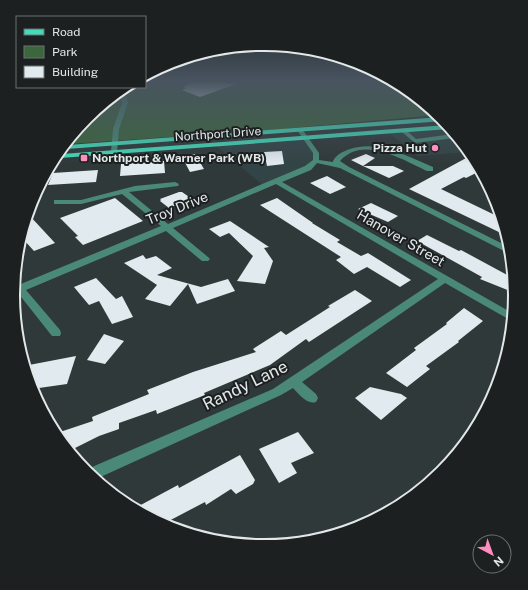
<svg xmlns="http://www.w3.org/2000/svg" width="528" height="590" viewBox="0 0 528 590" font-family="'Public Sans',sans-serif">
  <rect width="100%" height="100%" fill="#30393a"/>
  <!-- built -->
  <g fill="#334446">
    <polygon points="448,127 465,152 418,156 388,132"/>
    <polygon points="306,138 312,147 316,161 265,187 215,145"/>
  </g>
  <!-- green -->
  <polygon fill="#3c673d" points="145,81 387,81 437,115 270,130 69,144 87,117 132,87 145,87"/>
  <!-- building -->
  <g fill="#e1eaef">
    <polygon points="194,81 228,81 225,83 236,84 200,97 182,90 187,88 183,87"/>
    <polygon points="282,151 284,164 267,166 264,152"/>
    <polygon points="195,154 204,169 190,172 182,157"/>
    <polygon points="366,154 375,158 363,166 351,160"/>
    <polygon points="468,157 478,172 466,178 464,177 441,189 499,217 503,234 409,189"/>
    <polygon points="164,161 165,173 120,176 121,164"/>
    <polygon points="363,166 393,166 404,171 389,178"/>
    <polygon points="98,170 96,182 48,185 53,173"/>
    <polygon points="327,176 346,187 330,194 310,183"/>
    <polygon points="179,192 182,192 192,199 169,208 160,201 161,200 160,199"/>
    <polygon points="115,198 143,221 83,245 75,237 78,236 60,218"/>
    <polygon points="277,198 313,223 312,223 340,240 337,242 361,256 368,253 411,280 400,287 367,267 354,274 336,260 341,257 260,205"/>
    <polygon points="371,203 398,216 388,222 358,209"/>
    <polygon points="29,215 55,243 34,251 24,240"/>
    <polygon points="230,221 269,247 264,248 273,261 265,284 237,281 253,256 229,233 220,237 209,229"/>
    <polygon points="427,235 459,251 461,250 511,277 515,293 480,279 482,277 417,241"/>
    <polygon points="143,255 146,259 156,256 172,268 157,275 201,287 228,279 235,291 197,304 188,284 170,306 145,299 157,285 124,263"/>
    <polygon points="96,278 116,299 122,296 133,317 112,324 99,301 89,305 74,287"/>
    <polygon points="355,290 372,301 309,342 306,339 270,365 204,393 205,395 157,414 156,410 119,423 119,429 99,436 71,450 60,432 93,421 92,417 149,394 147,390 193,372 256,352 253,349 281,331 286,335 330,307 328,306"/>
    <polygon points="464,308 483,321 458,341 459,342 426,366 430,369 407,387 386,373 416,350 414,348 447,324 446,323"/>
    <polygon points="104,334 124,341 105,364 87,360"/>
    <polygon points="76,356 67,384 32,389 28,370 29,365"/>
    <polygon points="370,387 401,394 407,398 381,420 355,398"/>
    <polygon points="298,432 314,453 291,463 297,473 279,483 259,449"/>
    <polygon points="240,455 255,480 253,484 236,494 231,489 206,505 205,502 163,524 137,507 178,485 179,488"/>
  </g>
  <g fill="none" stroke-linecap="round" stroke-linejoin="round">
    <!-- minor -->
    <g fill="#4a8978" fill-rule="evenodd">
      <polygon points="154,81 164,81 145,86 145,82"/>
      <polygon points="125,92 128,103 119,129 117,152 114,154 111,152 113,129 122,103 121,94"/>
      <path d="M298,129H302L319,153V160L333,162V161C337,154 342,152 350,149C379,140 406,156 433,167V171H427C403,160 363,135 340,161L349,167L505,245L506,252L340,168L317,163L311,170L282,182L512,313L510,320L445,283L302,382L316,394L318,398L316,402C307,405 299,394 293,388L281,395L96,479L85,470L273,389L438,279L276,184L173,228L208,257L210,259L208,261H202L166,231L26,290L60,330L61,333L60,336H52L18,293L13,294L16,286L161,226L122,194L81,204H54V200H81L135,186L175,182L179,184L178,186L129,192L168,224L305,166L313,160V153L297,130Z"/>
      <polygon points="402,130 406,130 416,139 453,134 455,138 415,143 402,132"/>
    </g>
    <!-- major -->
    <g fill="#44d9b8" fill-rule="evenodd">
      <polygon points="441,117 444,121 66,149 68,145"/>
      <polygon points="447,125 449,129 60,158 62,154"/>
    </g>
  </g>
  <!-- sky -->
  <linearGradient id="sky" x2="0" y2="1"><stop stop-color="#1a1f20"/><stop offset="0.5" stop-color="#485460"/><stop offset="1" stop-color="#485460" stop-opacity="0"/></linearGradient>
  <rect width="528" height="163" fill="url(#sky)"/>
  <!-- markers -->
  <g fill="#fe8ebd" stroke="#1c2020" stroke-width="1.5">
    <circle cx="435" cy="148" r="4"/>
    <rect x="80" y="154" width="8" height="8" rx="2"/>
  </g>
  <g text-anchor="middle" stroke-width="4" stroke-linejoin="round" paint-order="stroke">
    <!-- far-street labels -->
    <g font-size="12" fill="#e2e7e8" stroke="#1c2020">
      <text transform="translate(218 134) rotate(-4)" y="4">Northport Drive</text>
    </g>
    <!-- far-poi labels -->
    <g font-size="12" font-weight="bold" fill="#e2e7e8" stroke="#1c2020" text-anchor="end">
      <text x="427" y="152">Pizza Hut</text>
      <text x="92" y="162" text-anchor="start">Northport &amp; Warner Park (WB)</text>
    </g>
    <!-- street labels -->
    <g font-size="14" fill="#e2e7e8" stroke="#1c2020">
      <text transform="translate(177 208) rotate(-22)" y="5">Troy Drive</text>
      <text transform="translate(401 238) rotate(30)" y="5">Hanover Street</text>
    </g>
    <!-- near-street labels -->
    <g font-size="17" fill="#e2e7e8" stroke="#1c2020">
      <text transform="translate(245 385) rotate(-26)" y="6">Randy Lane</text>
    </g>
  </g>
  <!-- crop -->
  <path d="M0 0H528V590H0ZM20 295a244 244 0 1 1 488 0a244 244 0 1 1-488 0Z" fill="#1c2020" fill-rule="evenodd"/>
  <path fill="none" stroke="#e2e7e8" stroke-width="2" d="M20 295a244 244 0 1 1 488 0a244 244 0 1 1-488 0Z"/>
  <!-- legend -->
  <rect x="16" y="16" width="130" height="72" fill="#1c2020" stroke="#6b7070"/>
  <rect x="24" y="29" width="20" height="6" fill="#44d9b8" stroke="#6b7070"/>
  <text x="52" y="36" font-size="12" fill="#e2e7e8">Road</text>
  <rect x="24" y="46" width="20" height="12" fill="#3c673d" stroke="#6b7070"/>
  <text x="52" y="56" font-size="12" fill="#e2e7e8">Park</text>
  <rect x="24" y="66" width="20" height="12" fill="#e1eaef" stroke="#6b7070"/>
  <text x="52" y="76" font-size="12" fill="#e2e7e8">Building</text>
  <!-- north arrow -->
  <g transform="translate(492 554) rotate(139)"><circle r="19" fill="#1c2020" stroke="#6b7070"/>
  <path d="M0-3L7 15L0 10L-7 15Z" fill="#fe8ebd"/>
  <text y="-6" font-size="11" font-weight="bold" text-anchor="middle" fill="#e2e7e8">N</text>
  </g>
</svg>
